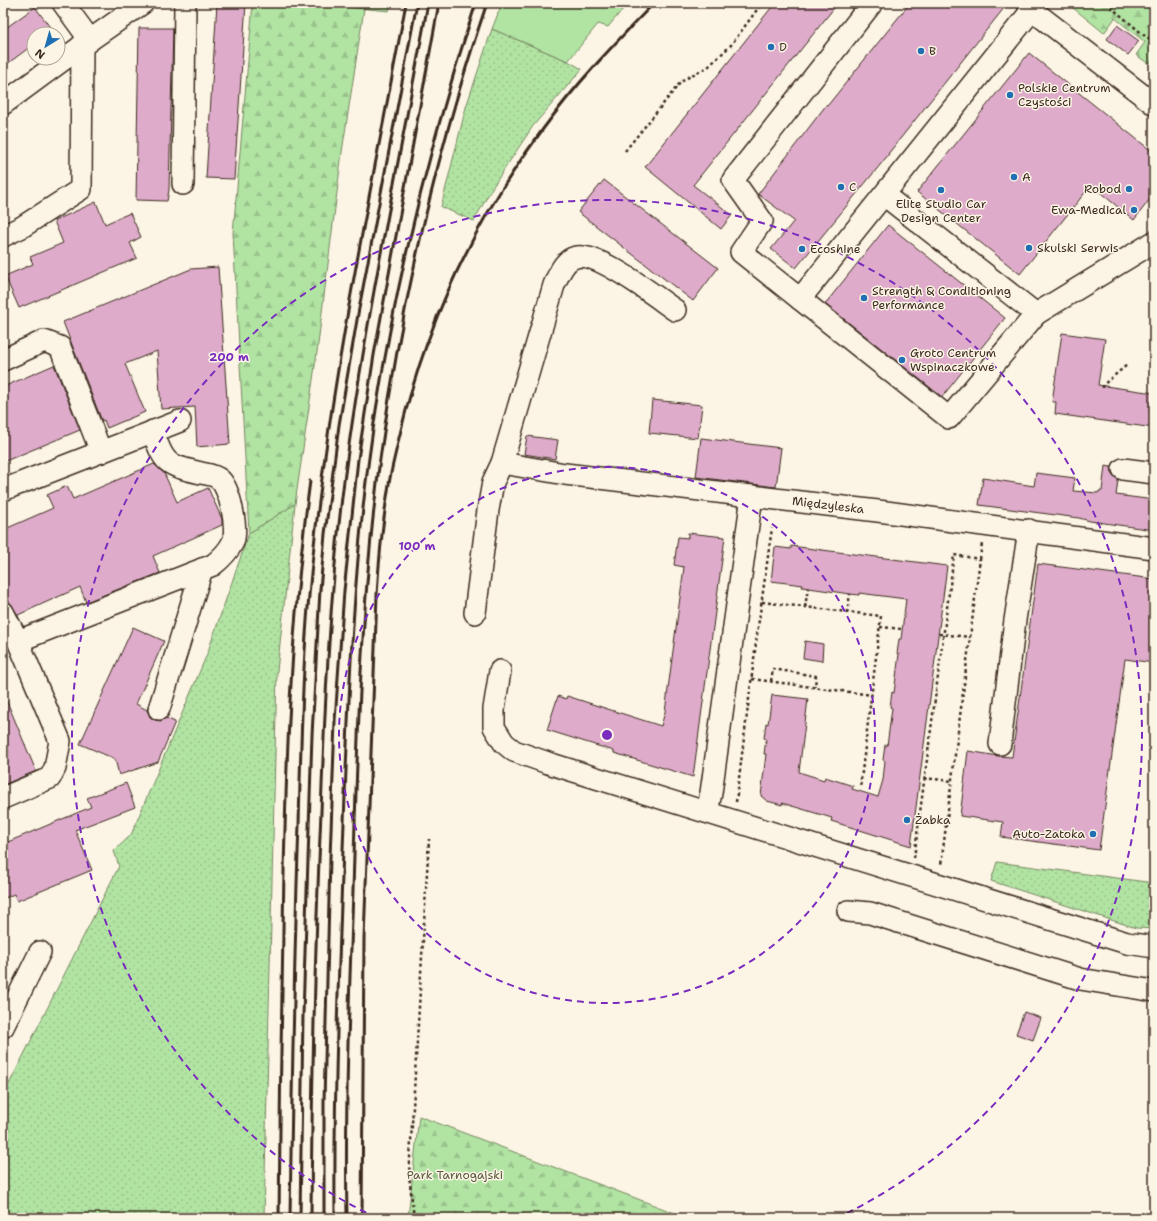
<svg xmlns="http://www.w3.org/2000/svg" width="1157" height="1221" viewBox="0 0 1157 1221" font-family="'Shantell Sans',sans-serif">
  <defs>
    <pattern id="grass-dots" width="8" height="8" patternUnits="userSpaceOnUse"><rect width="8" height="8" fill="#b1e3a3"/><path d="M2 2h.1M6 6h.1" fill="none" stroke="#99c38c" stroke-width="1.8" stroke-linecap="round"/></pattern>
    <pattern id="forest-firs" width="22" height="20" patternUnits="userSpaceOnUse"><rect width="22" height="20" fill="#b1e3a3"/><path d="M5 1l3.5 6h-7zM16 11l3.5 6h-7z" fill="#99c38c"/></pattern>
  </defs>
  <rect width="100%" height="100%" fill="#fcf5e5"/>
  <filter id="ink" filterUnits="userSpaceOnUse"><feTurbulence type="fractalNoise" baseFrequency=".025" numOctaves="2"/><feDisplacementMap in="SourceGraphic" scale="8" xChannelSelector="R" yChannelSelector="G"/><feConvolveMatrix kernelMatrix="1 2 1 2 8 2 1 2 1" color-interpolation-filters="sRGB"/></filter>
  <g filter="url(#ink)">
    <!-- grass -->
    <g fill="url(#grass-dots)" stroke="#768660">
      <polygon points="310,3 391,3 389,11"/>
      <polygon points="492,29 568,61 582,69 533,126 492,188 474,221 441,207 466,107"/>
      <polygon points="295,504 277,671 264,1218 3,1218 3,1096 119,866 114,851 131,835 207,654 249,533"/>
      <polygon points="997,862 1154,883 1154,929 1136,928 991,881"/>
    </g>
    <!-- forest -->
    <g fill="url(#forest-firs)" stroke="#768660">
      <polygon points="253,3 310,3 364,9 342,152 317,352 295,504 249,533 233,233"/>
      <polygon points="1067,3 1141,3 1154,13 1154,58 1149,64 1136,55 1145,42 1115,18 1104,33"/>
      <polygon points="419,1116 688,1218 408,1218"/>
    </g>
    <!-- garden -->
    <polygon fill="#b1e3a3" stroke="#768660" points="502,3 628,3 608,27 598,24 568,61 492,29"/>
    <!-- building -->
    <g fill="#deacca" stroke="#3b2a1e">
      <polygon points="217,3 246,3 234,179 206,178"/>
      <polygon points="775,3 838,3 693,185 732,215 721,229 645,167"/>
      <polygon points="910,3 1008,3 888,154 889,154 796,268 771,249 794,221 758,194 827,104 828,105"/>
      <polygon points="35,7 55,34 34,34 34,44 3,67 3,30"/>
      <polygon points="1117,25 1139,41 1128,55 1107,39"/>
      <polygon points="139,28 173,28 169,190 167,201 136,200"/>
      <polygon points="1029,53 1154,153 1154,194 1134,220 1091,185 1020,274 917,192"/>
      <polygon points="604,180 718,268 693,301 578,212"/>
      <polygon points="96,202 105,224 130,213 141,237 130,243 137,258 19,308 5,276 33,264 30,257 63,243 54,221"/>
      <polygon points="888,225 1005,318 942,397 825,304"/>
      <polygon points="218,267 230,444 197,447 195,407 161,409 157,351 125,364 145,412 107,428 104,420 102,421 63,322 191,269"/>
      <polygon points="1062,333 1105,339 1098,385 1154,393 1154,428 1055,414 1056,402 1052,402"/>
      <polygon points="54,365 80,430 3,462 3,387"/>
      <polygon points="652,400 702,405 698,438 649,433"/>
      <polygon points="527,436 558,440 555,459 524,454"/>
      <polygon points="701,438 781,448 776,487 696,477"/>
      <polygon points="154,464 164,473 177,502 208,488 222,519 222,525 153,556 160,573 86,602 80,587 18,615 9,602 3,587 3,530 53,508 47,495 67,486 73,499"/>
      <polygon points="1105,466 1111,467 1112,474 1118,480 1116,495 1154,500 1154,530 1090,521 1079,518 979,505 983,478 1034,486 1036,473 1075,478 1073,491 1098,493 1099,491 1102,491"/>
      <polygon points="688,533 725,537 693,777 614,753 614,751 547,730 558,696 566,699 567,696 661,726 665,712 684,567 674,565 678,537 688,538"/>
      <polygon points="791,546 947,566 911,846 831,821 832,818 782,803 782,805 767,801 761,796 766,754 764,754 766,739 764,738 766,723 768,724 772,695 808,699 799,772 824,780 825,777 853,786 852,789 878,797 883,780 885,761 883,760 885,745 887,746 892,708 890,707 892,692 894,693 899,654 897,654 899,639 901,639 906,599 859,593 859,595 850,594 802,587 803,585 771,581 775,547 791,549"/>
      <polygon points="1038,564 1154,579 1154,663 1125,659 1099,850 1001,837 1003,822 960,816 968,751 998,756 1012,757"/>
      <polygon points="133,627 164,641 136,704 147,710 150,717 155,720 161,721 166,718 175,722 158,762 119,775 115,759 80,744"/>
      <polygon points="805,641 823,644 822,661 803,658"/>
      <polygon points="3,692 36,771 3,785"/>
      <polygon points="126,783 135,807 75,830 92,870 17,901 14,894 3,899 3,844 91,807 87,798"/>
      <polygon points="1024,1012 1041,1018 1033,1040 1016,1034"/>
    </g>
    <g fill="none" stroke-linecap="round" stroke-linejoin="round">
      <defs>
        <g id="minor">
          <polyline points="872,3 733,180 762,221 741,252 800,299 1032,10"/>
          <polyline points="1028,3 1032,10 1154,104"/>
          <polyline points="90,40 143,3"/>
          <polyline points="3,104 90,40 63,3"/>
          <polyline points="183,184 185,3"/>
          <polyline points="884,195 1036,314"/>
          <polyline points="3,236 22,227 81,189 82,45"/>
          <polyline points="800,299 949,418 1036,314 1154,242"/>
          <polyline points="3,360 44,341 60,347 101,452"/>
          <path id="s1" d="M502,463L565,474L886,512L1154,548"/>
          <polyline points="1123,469 1154,473"/>
          <polyline points="3,490 180,421"/>
          <polyline points="3,612 18,641 60,741 55,768 50,778 3,798"/>
          <path d="M475,613L488,510L493,482L502,463L554,285C558,276 563,262 573,258C594,248 656,297 675,310"/>
          <path d="M18,641L213,565C222,558 228,552 233,542C238,529 230,487 219,479C215,475 206,474 201,473C167,465 164,465 153,431"/>
          <polyline points="500,671 494,709 494,727 504,743 514,751 548,763 1127,943 1154,947"/>
          <polyline points="159,709 202,569"/>
          <polyline points="1000,744 1015,620 1029,530"/>
          <polyline points="707,812 711,793 752,496"/>
          <polyline points="848,911 870,913 1080,979 1154,991"/>
          <polyline points="3,1027 40,952"/>
        </g>
      </defs>
      <!-- minor casing -->
      <use href="#minor" stroke="#3b2a1e" stroke-width="24"/>
      <!-- path -->
      <g stroke="#3b2a1e" stroke-width="2.5" stroke-dasharray="3 3" stroke-linecap="butt">
        <polyline points="1106,3 1145,36 1154,41"/>
        <polyline points="625,151 680,83 690,76 708,67 731,45 762,3"/>
        <polyline points="1103,388 1103,385 1127,365"/>
        <polyline points="980,559 982,543"/>
        <polyline points="762,602 881,616 860,788"/>
        <polyline points="805,607 808,588"/>
        <polyline points="847,613 850,594"/>
        <polyline points="880,627 902,629"/>
        <polyline points="939,634 970,637"/>
        <polyline points="752,679 872,695"/>
        <polyline points="771,681 773,669 816,676 815,687"/>
        <polyline points="924,778 952,781"/>
        <polyline points="736,802 758,627 772,528"/>
        <polyline points="914,858 954,555 980,559 941,865"/>
        <polyline points="414,1218 409,1175 429,839"/>
      </g>
      <!-- minor -->
      <use href="#minor" stroke="#fcf5e5" stroke-width="21"/>
      <!-- rail -->
      <g stroke="#3b2a1e" stroke-width="3">
        <path d="M279,1218C280,1123 281,1027 283,932C285,781 290,630 310,481"/>
        <path d="M290,1218C292,1087 294,956 299,825C301,734 303,644 313,555C332,369 372,186 406,3"/>
        <polyline points="300,1218 303,1015 312,735 320,590 325,534 339,425 358,314 417,3"/>
        <path d="M311,1218C312,1083 315,947 321,812C325,702 330,591 344,481C365,321 399,162 428,3"/>
        <polyline points="324,1218 324,1102 330,858 335,721 344,591 358,459 374,355 439,3"/>
        <path d="M335,1218C334,1086 339,955 344,823C349,685 354,547 376,410C398,272 432,136 476,3"/>
        <path d="M347,1218C345,1109 349,1000 353,891C357,747 361,602 380,459C401,306 437,150 487,3"/>
        <path d="M362,1218L364,938L377,595C379,560 382,526 388,491C390,473 395,456 399,438C425,327 474,221 543,129C576,84 615,43 654,3"/>
      </g>
    </g>
  </g>
  <!-- distance rings -->
  <g fill="none" stroke="#7b2cbf" stroke-width="2" stroke-dasharray="7 5">
    <circle cx="607" cy="735" r="268"/>
    <path d="M377 1218A535 535 0 1 1 837 1218"/>
  </g>
  <!-- markers -->
  <g fill="#1f6fb2" stroke="#fcf5e5" stroke-width="1.5">
    <circle cx="771" cy="47" r="4"/>
    <circle cx="921" cy="51" r="4"/>
    <circle cx="1010" cy="95" r="4"/>
    <circle cx="1014" cy="177" r="4"/>
    <circle cx="841" cy="187" r="4"/>
    <circle cx="1129" cy="189" r="4"/>
    <circle cx="941" cy="190" r="4"/>
    <circle cx="1134" cy="210" r="4"/>
    <circle cx="1029" cy="248" r="4"/>
    <circle cx="802" cy="249" r="4"/>
    <circle cx="864" cy="298" r="4"/>
    <circle cx="902" cy="360" r="4"/>
    <circle cx="907" cy="820" r="4"/>
    <circle cx="1093" cy="834" r="4"/>
  </g>
  <g text-anchor="middle" stroke-width="3" stroke-linejoin="round" paint-order="stroke">
    <!-- poi labels -->
    <g font-size="12" fill="#3b2a1e" stroke="#fcf5e5" text-anchor="start">
      <text x="779" y="51">D</text>
      <text x="929" y="55">B</text>
      <text x="1018" y="92">Polskie Centrum<tspan x="1018" dy="14">Czystości</tspan></text>
      <text x="1022" y="181">A</text>
      <text x="849" y="191">C</text>
      <text x="1121" y="193" text-anchor="end">Robod</text>
      <text x="941" y="208" text-anchor="middle">Elite Studio Car<tspan x="941" dy="14">Design Center</tspan></text>
      <text x="1126" y="214" text-anchor="end">Ewa-Medical</text>
      <text x="1037" y="252">Skulski Serwis</text>
      <text x="810" y="253">Ecoshine</text>
      <text x="872" y="295">Strength &amp; Conditioning<tspan x="872" dy="14">Performance</tspan></text>
      <text x="910" y="357">Groto Centrum<tspan x="910" dy="14">Wspinaczkowe</tspan></text>
      <text x="915" y="824">Żabka</text>
      <text x="1085" y="838" text-anchor="end">Auto-Zatoka</text>
    </g>
    <!-- street labels -->
    <g font-size="12" fill="#3b2a1e" stroke="#fcf5e5">
      <text dy="4" stroke="none"><textPath href="#s1" startOffset="329">Międzyleska</textPath></text>
    </g>
    <!-- park labels -->
    <g font-size="12" fill="#58583f" stroke="#fcf5e5">
      <text x="455" y="1179">Park Tarnogajski</text>
    </g>
  </g>
  <circle cx="607" cy="735" r="6" fill="#7b2cbf" stroke="#fcf5e5" stroke-width="2"/>
  <g font-size="12" text-anchor="middle" font-weight="bold" fill="#7b2cbf" stroke="#fcf5e5" stroke-width="3" stroke-linejoin="round" paint-order="stroke">
    <text x="229" y="361">200 m</text>
    <text x="417" y="550">100 m</text>
  </g>
  <!-- margin -->
  <rect width="1157" height="1221" fill="none" stroke="#fcf5e5" stroke-width="16"/>
  <rect x="8" y="8" width="1141" height="1205" fill="none" stroke="#3b2a1e" stroke-width="1.5" filter="url(#ink)"/>
  <!-- north arrow -->
  <g transform="translate(46 46) rotate(217)"><circle r="19" fill="#fcf5e5" stroke="#afa495"/>
  <path d="M0-3L7 15L0 10L-7 15Z" fill="#1f6fb2"/>
  <text y="-6" font-size="11" font-weight="bold" text-anchor="middle" fill="#3b2a1e">N</text>
  </g>
</svg>
